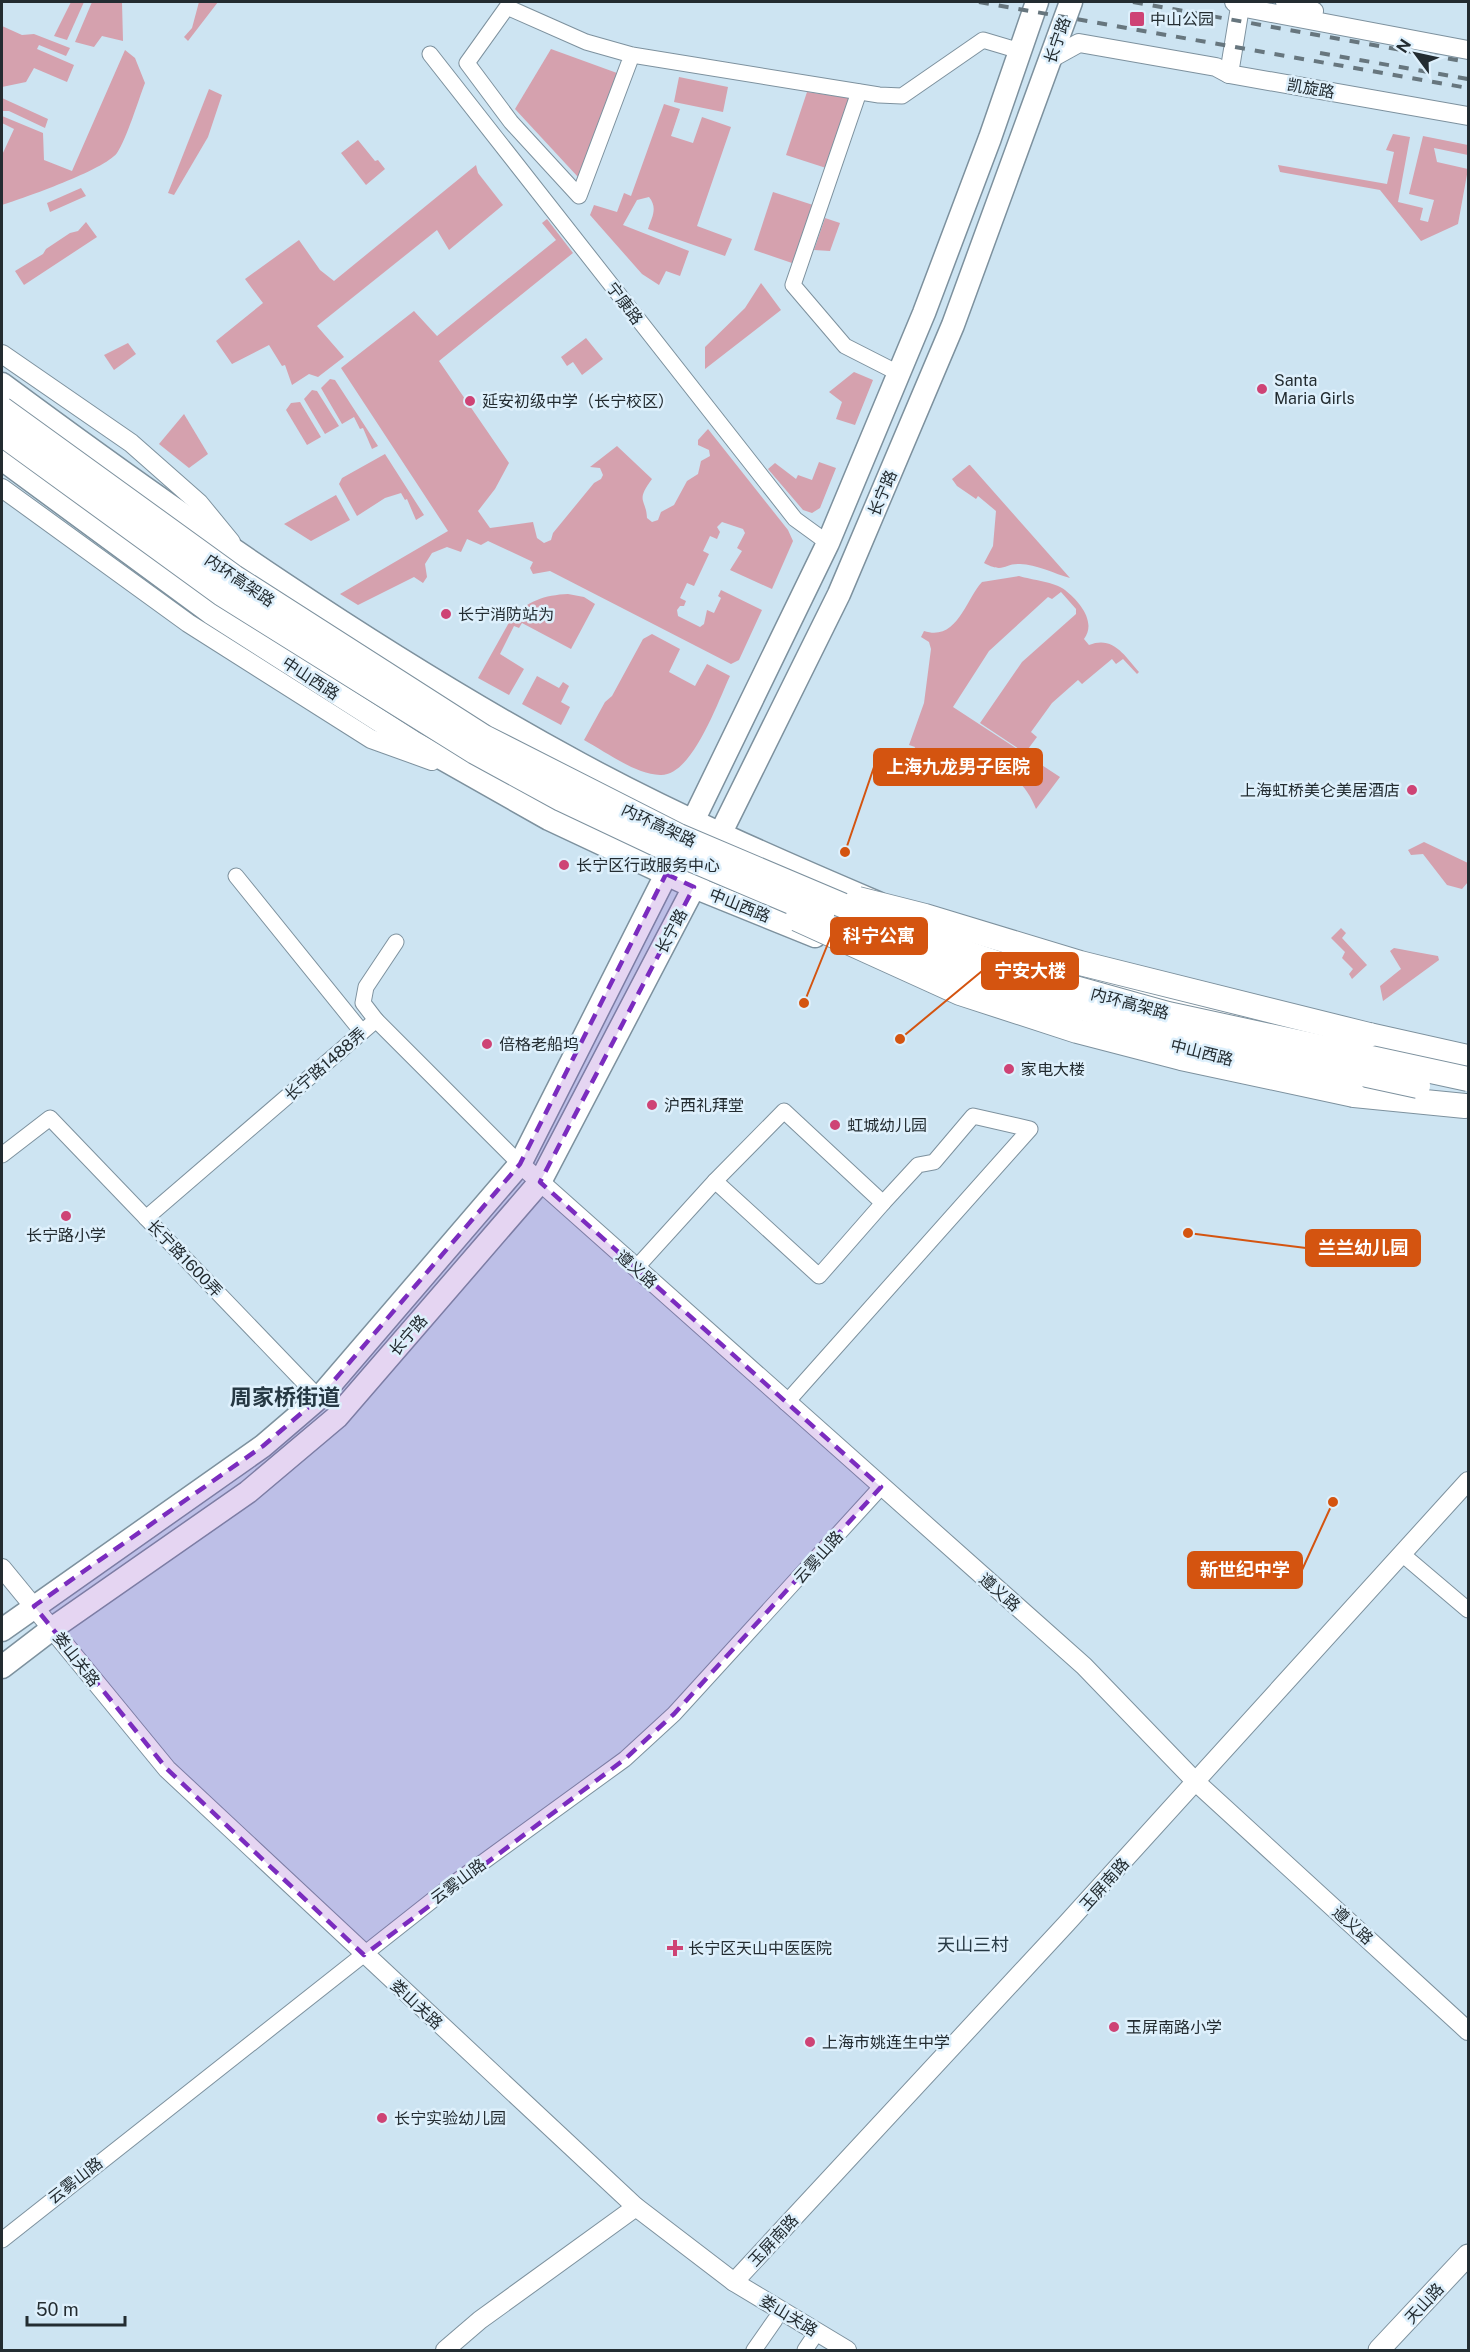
<svg xmlns="http://www.w3.org/2000/svg" width="1470" height="2352" viewBox="0 0 1470 2352" font-family="'Public Sans','Noto Sans SC',sans-serif">
  <rect width="100%" height="100%" fill="#cde4f2"/>
  <!-- green -->
  <g fill="#d5a1ae">
    <polygon points="71,2 84,2 67,40 54,36"/>
    <polygon points="92,2 122,2 123,41 102,36 94,47 75,42"/>
    <polygon points="199,2 218,2 188,41 184,37 192,28"/>
    <polygon points="2,26 22,35 34,34 70,48 66,56 39,45 37,49 74,65 67,82 34,68 26,82 2,87"/>
    <polygon points="551,49 617,73 578,177 515,109"/>
    <path d="M125,50L135,58L145,83C138,101 127,138 117,153C104,170 24,198 2,205V155L14,129L2,123V116L43,133L44,160L72,171Z"/>
    <polygon points="679,77 728,87 723,112 674,102"/>
    <polygon points="209,89 222,95 208,137 174,195 168,193"/>
    <polygon points="807,92 849,98 826,168 786,155"/>
    <polygon points="2,98 48,119 45,128 9,111 2,111"/>
    <path d="M664,104L680,109L671,136L693,143L702,117L731,127L697,226L732,239L725,256L648,229C652,217 658,208 649,197L637,200L623,225L689,251L680,276L666,271L659,285L642,274L590,215L594,205L617,212L624,193L631,196Z"/>
    <polygon points="1393,134 1410,137 1398,202 1423,208 1420,220 1428,222 1434,200 1409,194 1423,136 1468,145 1468,155 1434,148 1437,162 1468,169 1458,224 1421,241 1380,190 1280,172 1278,165 1387,184 1394,152 1386,150"/>
    <polygon points="358,140 375,161 378,160 385,169 366,185 341,153"/>
    <polygon points="476,165 478,173 503,205 449,250 437,230 317,326 344,357 318,377 309,374 292,385 285,365 282,366 269,345 232,364 216,341 263,303 245,279 299,240 320,270 334,281"/>
    <polygon points="81,188 86,196 50,212 47,203"/>
    <polygon points="773,192 813,205 792,263 754,250"/>
    <polygon points="825,218 840,223 830,251 814,250"/>
    <path d="M547,219L573,253L439,361L509,463L495,489L478,511L490,528L533,522L537,538L544,543L551,540L553,533L594,483L601,479L603,475L600,468L590,467L617,446L652,479C635,502 646,498 647,518L652,522L658,520L661,512L674,505L687,481L698,474L701,461L710,456L709,450L698,445V440L708,429L788,530L793,541L772,589L730,570L742,551L737,548L745,533L743,529L722,522L717,527L720,532L717,539L710,536L703,551L709,554L694,586L687,583L680,598L686,601L684,606H680L677,610L678,616L700,627L704,624L707,610L714,613L721,598L718,596L721,590L762,610L739,660L731,664L550,571L533,574L530,568L533,562L488,541L481,545L467,539L461,552L447,547L432,553L425,564L427,577L423,583L414,577L358,605L340,594L448,531L341,368L414,311L437,336L556,240L542,223Z"/>
    <polygon points="86,222 97,237 24,285 15,271 43,254 46,249 70,233 78,231"/>
    <polygon points="761,283 781,310 705,369 705,347 745,308"/>
    <polygon points="586,338 603,359 582,375 573,362 567,366 561,357"/>
    <polygon points="128,343 136,354 114,370 104,355"/>
    <polygon points="854,372 873,380 855,425 836,419 842,402 829,392"/>
    <polygon points="330,379 335,380 378,446 372,449 363,428 360,429 354,417 342,424 321,388"/>
    <polygon points="312,390 317,391 339,426 325,434 304,399"/>
    <polygon points="300,402 321,437 307,445 286,410 291,403"/>
    <polygon points="184,414 208,454 189,468 159,444"/>
    <polygon points="385,454 424,515 416,520 407,499 405,500 401,493 385,498 357,516 339,484 342,478"/>
    <polygon points="819,462 836,468 820,508 812,513 803,510 768,469 775,463 796,479 798,475 812,480"/>
    <path d="M969,465H970L1070,578C1055,574 1036,564 1020,564C1004,563 1004,574 984,563L993,546L996,511L978,496L976,499L957,486L952,479Z"/>
    <polygon points="336,495 350,520 311,541 284,524"/>
    <path d="M1019,576C1032,580 1055,582 1065,590C1079,601 1097,622 1084,639L1089,645C1113,635 1125,656 1139,672L1137,674L1123,659L1116,664L1112,659L1082,684L1078,680L1052,703L1031,732L1037,737L1025,753L980,723L1022,662L1076,614V609L1061,592L1052,599L1048,597L989,651L953,707L1060,777L1036,809C1022,773 989,753 957,785L908,770L915,747L909,745L924,703L931,649L929,642L921,637L924,631C957,642 966,599 982,582Z"/>
    <path d="M568,594L584,597L595,604L571,649L522,623L519,628L514,626L500,654L524,669L509,695L478,678L511,619C526,601 545,595 568,594Z"/>
    <path d="M652,634L680,649L669,672L695,686L707,664L730,676C718,701 692,777 660,775C635,774 606,752 584,740L605,702L612,696L643,639Z"/>
    <polygon points="537,676 559,688 563,682 569,686 561,702 570,707 561,725 522,704"/>
    <polygon points="1424,842 1468,863 1468,882 1462,889 1447,885 1423,854 1411,855 1408,850"/>
    <polygon points="1341,928 1346,933 1342,938 1367,965 1352,979 1349,974 1353,969 1342,958 1345,952 1331,938"/>
    <polygon points="1394,948 1438,956 1439,960 1383,1001 1380,986 1401,969 1390,951"/>
  </g>
  <g fill="none" stroke-linecap="round" stroke-linejoin="round">
    <defs>
      <g id="minor">
        <polyline points="430,54 795,519 828,543"/>
        <polyline points="632,55 579,196 511,122 467,63 507,7 586,42 632,55 879,95 902,96 983,40 1020,51"/>
        <polyline points="859,92 793,285 845,346 900,374"/>
        <polyline points="236,876 362,1032"/>
        <polyline points="376,1020 363,1003 366,987 396,942"/>
        <polyline points="2,1155 50,1118 319,1398"/>
        <polyline points="715,1181 784,1111 883,1203 918,1165 934,1162 973,1116 1030,1129 786,1403"/>
        <polyline points="146,1218 376,1020 520,1164"/>
        <polyline points="636,1268 715,1181 819,1276 883,1203"/>
        <polyline points="1402,1554 1468,1610"/>
        <polyline points="2,2240 453,1884 625,1759 674,1714 881,1487"/>
        <polyline points="754,2350 775,2320"/>
        <polyline points="805,2350 817,2332"/>
      </g>
      <g id="tertiary">
        <polyline points="1234,2 1240,7 1229,74 1468,116"/>
        <polyline points="1285,2 1314,11"/>
        <polyline points="1240,7 1468,50"/>
        <polyline points="1050,59 1079,43 1216,67 1229,74"/>
        <polyline points="2,354 131,443 199,503 231,542"/>
        <polyline points="2,488 188,623 371,739 432,761"/>
        <polyline points="520,1164 1084,1666 1196,1782 1468,2031"/>
        <polyline points="2,1568 167,1769 636,2207 734,2282 847,2350"/>
        <polyline points="734,2282 1067,1923 1468,1481"/>
        <polyline points="445,2350 480,2320 636,2207"/>
      </g>
      <polyline id="secondary" points="1379,2350 1468,2255"/>
      <g id="primary">
        <path d="M2,384C187,521 377,654 580,764C676,816 777,860 878,903"/>
        <polyline points="2,459 211,613 413,742 549,819 694,887 815,936"/>
        <polyline points="1059,967 1105,984 1273,1023"/>
        <polyline points="2,1630 263,1446 319,1398 520,1164 693,821 828,543 924,313 990,138 1037,2"/>
        <polyline points="2,1667 53,1628 248,1492 337,1417 540,1182 694,887 839,594 953,325 1071,2"/>
      </g>
      <g id="trunk">
        <polyline points="1369,1035 1468,1057"/>
        <polyline points="1354,1095 1465,1106"/>
      </g>
    </defs>
    <!-- minor casing -->
    <use href="#minor" stroke="#7d919e" stroke-width="17"/>
    <!-- tertiary casing -->
    <use href="#tertiary" stroke="#7d919e" stroke-width="20"/>
    <!-- secondary casing -->
    <use href="#secondary" stroke="#7d919e" stroke-width="23"/>
    <!-- primary casing -->
    <use href="#primary" stroke="#7d919e" stroke-width="25"/>
    <!-- trunk casing -->
    <use href="#trunk" stroke="#7d919e" stroke-width="26"/>
    <!-- minor -->
    <use href="#minor" stroke="#fff" stroke-width="15"/>
    <!-- tertiary -->
    <use href="#tertiary" stroke="#fff" stroke-width="18"/>
    <!-- secondary -->
    <use href="#secondary" stroke="#fff" stroke-width="21"/>
    <!-- primary -->
    <use href="#primary" stroke="#fff" stroke-width="22"/>
    <!-- trunk -->
    <use href="#trunk" stroke="#fff" stroke-width="24"/>
    <!-- rail -->
    <g stroke="#67767e" stroke-width="4" stroke-dasharray="10 10" stroke-linecap="butt">
      <polyline points="979,2 1468,88"/>
      <polyline points="1133,2 1468,62"/>
      <polyline points="1320,53 1468,79"/>
    </g>
    <defs>
      <g id="trunk-bridge">
        <polyline points="2,409 234,577 484,737 679,836 908,933 1050,981 1168,1014 1468,1079"/>
        <polyline points="2,434 222,594 475,752 561,799 671,851 822,915"/>
        <polyline points="858,899 925,916 1080,963 1369,1035"/>
        <polyline points="797,919 960,993 1077,1031 1181,1058 1354,1095"/>
        <polyline points="910,951 1045,998 1164,1031 1418,1086"/>
      </g>
    </defs>
    <!-- trunk-bridge casing -->
    <use href="#trunk-bridge" stroke="#7d919e" stroke-width="26" stroke-linecap="butt"/>
    <!-- trunk-bridge -->
    <use href="#trunk-bridge" stroke="#fff" stroke-width="24"/>
  </g>
  <!-- marked area -->
  <path fill="#7b2cbf" fill-opacity="0.2" stroke="#7b2cbf" stroke-width="4.5" stroke-dasharray="12 8" stroke-linejoin="round" d="M666,874L694,887L540,1182L881,1487L674,1714L625,1759L364,1955L167,1769L34,1606L263,1446L319,1398L520,1164Z"/>
  <!-- markers -->
  <g fill="#ce4375" stroke="#def0fc" stroke-width="2">
    <rect x="1129" y="11" width="16" height="16" rx="3"/>
    <circle cx="1262" cy="389" r="6"/>
    <circle cx="470" cy="401" r="6"/>
    <circle cx="446" cy="614" r="6"/>
    <circle cx="1412" cy="790" r="6"/>
    <circle cx="564" cy="865" r="6"/>
    <circle cx="487" cy="1044" r="6"/>
    <circle cx="1009" cy="1069" r="6"/>
    <circle cx="652" cy="1105" r="6"/>
    <circle cx="835" cy="1125" r="6"/>
    <circle cx="66" cy="1216" r="6"/>
    <path d="M672 1939h6v6h6v6h-6v6h-6v-6h-6v-6h6z"/>
    <circle cx="1114" cy="2027" r="6"/>
    <circle cx="810" cy="2042" r="6"/>
    <circle cx="382" cy="2118" r="6"/>
  </g>
  <g text-anchor="middle" stroke-width="5" stroke-linejoin="round" paint-order="stroke">
    <!-- poi labels -->
    <g font-size="16" fill="#232c31" stroke="#def0fc" text-anchor="start">
      <text x="1150" y="25">中山公园</text>
      <text x="1274" y="386">Santa<tspan x="1274" dy="18">Maria Girls</tspan></text>
      <text x="482" y="407">延安初级中学（长宁校区）</text>
      <text x="458" y="620">长宁消防站为</text>
      <text x="1400" y="796" text-anchor="end">上海虹桥美仑美居酒店</text>
      <text x="576" y="871">长宁区行政服务中心</text>
      <text x="499" y="1050">倍格老船坞</text>
      <text x="1021" y="1075">家电大楼</text>
      <text x="664" y="1111">沪西礼拜堂</text>
      <text x="847" y="1131">虹城幼儿园</text>
      <text x="66" y="1241" text-anchor="middle">长宁路小学</text>
      <text x="688" y="1954">长宁区天山中医医院</text>
      <text x="1126" y="2033">玉屏南路小学</text>
      <text x="822" y="2048">上海市姚连生中学</text>
      <text x="394" y="2124">长宁实验幼儿园</text>
    </g>
    <!-- street labels -->
    <g font-size="16" fill="#232c31" stroke="#def0fc">
      <text transform="translate(1057 40) rotate(-71)" y="6">长宁路</text>
      <text transform="translate(1311 88) rotate(10)" y="6">凯旋路</text>
      <text transform="translate(625 303) rotate(53)" y="6">宁康路</text>
      <text transform="translate(882 493) rotate(-67)" y="6">长宁路</text>
      <text transform="translate(240 580) rotate(34)" y="6">内环高架路</text>
      <text transform="translate(311 678) rotate(33)" y="6">中山西路</text>
      <text transform="translate(659 825) rotate(25)" y="6">内环高架路</text>
      <text transform="translate(740 905) rotate(22)" y="6">中山西路</text>
      <text transform="translate(671 931) rotate(-62)" y="6">长宁路</text>
      <text transform="translate(1130 1003) rotate(15)" y="6">内环高架路</text>
      <text transform="translate(1202 1052) rotate(14)" y="6">中山西路</text>
      <text transform="translate(325 1064) rotate(-41)" y="6">长宁路1488弄</text>
      <text transform="translate(185 1258) rotate(46)" y="6">长宁路1600弄</text>
      <text transform="translate(637 1269) rotate(41)" y="6">遵义路</text>
      <text transform="translate(408 1335) rotate(-49)" y="6">长宁路</text>
      <text transform="translate(818 1557) rotate(-48)" y="6">云雾山路</text>
      <text transform="translate(1000 1592) rotate(41)" y="6">遵义路</text>
      <text transform="translate(77 1659) rotate(52)" y="6">娄山关路</text>
      <text transform="translate(458 1881) rotate(-37)" y="6">云雾山路</text>
      <text transform="translate(1104 1884) rotate(-48)" y="6">玉屏南路</text>
      <text transform="translate(1353 1925) rotate(42)" y="6">遵义路</text>
      <text transform="translate(417 2004) rotate(43)" y="6">娄山关路</text>
      <text transform="translate(75 2180) rotate(-38)" y="6">云雾山路</text>
      <text transform="translate(773 2240) rotate(-47)" y="6">玉屏南路</text>
      <text transform="translate(1424 2303) rotate(-47)" y="6">天山路</text>
      <text transform="translate(789 2315) rotate(31)" y="6">娄山关路</text>
    </g>
    <!-- neighbourhood labels -->
    <g font-size="18" fill="#263843" stroke="#def0fc">
      <text x="973" y="1951">天山三村</text>
    </g>
    <!-- district labels -->
    <g font-size="22" font-weight="bold" fill="#263843" stroke="#def0fc">
      <text x="285" y="1405">周家桥街道</text>
    </g>
  </g>
  <!-- callouts -->
  <path fill="none" stroke="#d45410" stroke-width="2" d="M845 852L874 767M804 1003L831 936M900 1039L982 971M1188 1233L1306 1248M1333 1502L1302 1570"/>
  <g fill="#d45410" stroke="#def0fc" stroke-width="2">
    <circle cx="845" cy="852" r="6"/>
    <circle cx="804" cy="1003" r="6"/>
    <circle cx="900" cy="1039" r="6"/>
    <circle cx="1188" cy="1233" r="6"/>
    <circle cx="1333" cy="1502" r="6"/>
  </g>
  <g fill="#d45410" stroke="#d45410" stroke-width="2">
    <rect x="874" y="749" width="168" height="36" rx="6"/>
    <rect x="831" y="918" width="96" height="36" rx="6"/>
    <rect x="982" y="953" width="96" height="36" rx="6"/>
    <rect x="1306" y="1230" width="114" height="36" rx="6"/>
    <rect x="1188" y="1552" width="114" height="36" rx="6"/>
  </g>
  <g font-size="18" text-anchor="middle" font-weight="bold" fill="#fff">
    <text x="958" y="773">上海九龙男子医院</text>
    <text x="879" y="942">科宁公寓</text>
    <text x="1030" y="977">宁安大楼</text>
    <text x="1363" y="1254">兰兰幼儿园</text>
    <text x="1245" y="1576">新世纪中学</text>
  </g>
  <!-- border -->
  <rect width="1470" height="2352" fill="none" stroke="#232c31" stroke-width="6"/>
  <!-- north arrow -->
  <g transform="translate(1416 54) rotate(303)" stroke="#def0fc" stroke-width="4.5" paint-order="stroke">
  <path d="M0-4.5L10 22L0 15L-10 22Z" fill="#232c31"/>
  <text y="-9" font-size="16" font-weight="bold" text-anchor="middle" fill="#232c31">N</text>
  </g>
  <!-- scale -->
  <path d="M27 2316v9h98v-9" fill="none" stroke="#232c31" stroke-width="3"/>
  <text x="36" y="2316" font-size="18" fill="#232c31" stroke="#def0fc" stroke-width="4.5" paint-order="stroke">50 m</text>
</svg>
